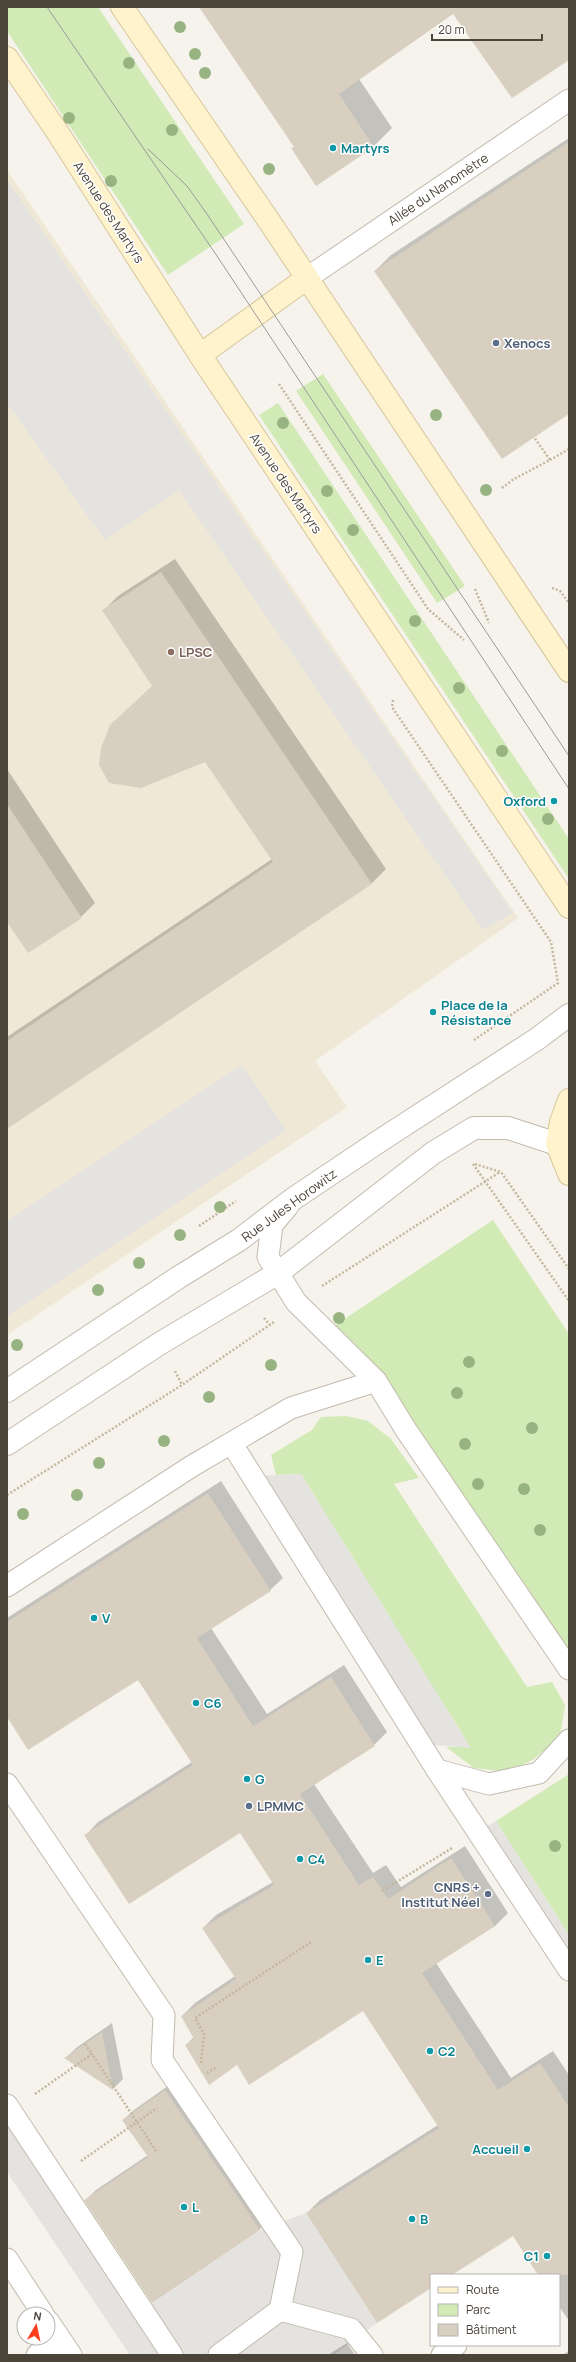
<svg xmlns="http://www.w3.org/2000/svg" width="576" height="2362" viewBox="0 0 576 2362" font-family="Manrope,sans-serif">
  <rect width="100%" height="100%" fill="#f6f3ec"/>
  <!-- education -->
  <polygon fill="#efe8d6" points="7,170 518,918 315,1061 347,1107 7,1335"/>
  <!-- green -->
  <g fill="#d2eab5">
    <polygon points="7,7 98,7 244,224 168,275 7,31"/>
    <polygon points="323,374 465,586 437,603 296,391"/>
    <polygon points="278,403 569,839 569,879 259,415"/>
    <polygon points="493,1220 569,1334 569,1671 406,1430 325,1332"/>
    <polygon points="346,1416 368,1421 391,1439 419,1478 394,1484 527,1687 552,1682 565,1705 560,1737 534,1759 509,1772 474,1768 446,1747 470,1747 301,1474 276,1475 271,1455 312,1430 321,1417"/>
    <polygon points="569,1774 569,1935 496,1821"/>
  </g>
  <!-- parking -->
  <g fill="#e5e3e0">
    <polygon points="7,180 513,913 483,930 179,490 105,540 7,403"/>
    <polygon points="242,1065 286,1130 7,1316 7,1221"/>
    <polygon points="301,1474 471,1748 422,1744 253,1476"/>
    <polygon points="496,1821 569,1935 569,1970 479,1831"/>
    <polygon points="7,2105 144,2311 152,2303 260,2230 306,2213 377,2323 334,2355 130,2355 7,2172"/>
  </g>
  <!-- shadow -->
  <g fill="#0003">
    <polygon points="200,7 569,7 569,59 453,13 359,79 392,128 374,146 316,185 295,146"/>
    <polygon points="569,138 569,413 375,271 391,255"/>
    <polygon points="175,559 386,869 372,883 7,1128 7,1037 272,859 104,610 118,596"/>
    <polygon points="7,769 95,903 81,917 7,920"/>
    <polygon points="221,1481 283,1578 270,1590 211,1628 267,1714 344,1665 387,1732 374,1745 314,1784 373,1873 386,1865 401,1887 465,1846 508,1913 495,1926 436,1963 511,2078 553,2051 569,2075 569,2321 559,2306 559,2275 539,2275 513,2235 450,2275 431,2275 431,2287 307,2213 320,2200 438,2125 363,2010 237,2064 186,2045 194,2037 182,2016 195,2003 235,1976 203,1928 216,1915 273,1882 240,1831 86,1835 98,1822 192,1762 138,1678 7,1715 7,1618"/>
    <polygon points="112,2023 123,2079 113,2089 66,2058 76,2048"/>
    <polygon points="175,2081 269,2219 259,2230 86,2200 96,2190 148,2155 123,2120 134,2110"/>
    <polygon points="347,2343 355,2355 328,2355"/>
    <polygon points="569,2351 569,2355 562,2355"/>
  </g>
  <!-- building -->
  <g fill="#d8cfc1">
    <polygon points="199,7 569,7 569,60 512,98 453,14 339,94 374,147 316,186 291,148 294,147"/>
    <polygon points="569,142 569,414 502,459 374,271"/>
    <polygon points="161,572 372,884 7,1129 7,1041 273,862 205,762 141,788 109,783 99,765 101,748 110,725 152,686 102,610"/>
    <polygon points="7,804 82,918 28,953 7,922"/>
    <polygon points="208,1493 271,1591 197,1638 253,1726 331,1677 375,1746 300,1794 359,1885 373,1877 388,1899 451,1858 495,1926 422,1973 498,2090 540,2063 569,2107 569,2275 538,2275 513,2236 452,2275 431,2275 431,2288 377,2323 306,2213 439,2128 363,2011 249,2085 237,2065 209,2085 185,2045 194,2039 181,2016 236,1979 202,1928 274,1885 240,1833 129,1904 84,1835 193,1765 138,1680 28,1750 7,1717 7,1622"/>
    <polygon points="102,2032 113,2090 64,2058"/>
    <polygon points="165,2090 260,2230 152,2303 84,2200 148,2157 122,2120"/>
  </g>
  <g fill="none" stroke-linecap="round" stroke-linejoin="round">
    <defs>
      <g id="service">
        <polyline points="307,278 569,100"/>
        <polyline points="288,1206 272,1225 268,1257 296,1302 376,1381 406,1430 569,1669"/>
        <polyline points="232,1444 437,1770 569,1970"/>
        <polyline points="7,1586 192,1466 291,1408 376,1381"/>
        <polyline points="437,1770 489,1784 539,1773 569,1740"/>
        <polyline points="7,1784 164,2015 162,2060 292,2252 280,2310 351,2329 372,2355"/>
        <polyline points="7,2105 172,2355"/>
        <polyline points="7,2259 43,2314"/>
        <polyline points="48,2321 71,2355"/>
        <polyline points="37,2355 60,2339"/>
        <polyline points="219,2355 280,2310"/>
        <polyline points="442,2355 456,2345"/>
      </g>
      <g id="minor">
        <polyline points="7,1391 179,1277 239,1240 293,1199 381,1140 537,1039 569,1015"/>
        <polyline points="7,1444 159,1344 278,1273 433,1153 474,1128 508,1128 557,1144"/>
      </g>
      <g id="secondary">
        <polyline points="122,7 269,221 569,671"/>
        <polyline points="7,58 56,130 200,355 569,907"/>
        <polyline points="200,355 307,278"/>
        <polyline points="569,1100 561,1122 557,1144 569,1174"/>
      </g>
    </defs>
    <!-- service casing -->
    <use href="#service" stroke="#c2bbae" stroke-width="23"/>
    <!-- minor casing -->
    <use href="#minor" stroke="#c2bbae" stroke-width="24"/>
    <!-- secondary casing -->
    <use href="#secondary" stroke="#d6c79b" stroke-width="24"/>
    <!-- path -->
    <g stroke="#c4b79f" stroke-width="2.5" stroke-dasharray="2 2" stroke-linecap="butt">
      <polyline points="279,384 428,609 464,640"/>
      <polyline points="550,460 569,449"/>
      <polyline points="502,488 514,479 550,460 534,437"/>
      <polyline points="552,588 560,591 569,603"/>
      <polyline points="475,589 489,623"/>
      <polyline points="393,700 392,707 551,942 558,983 474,1040"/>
      <polyline points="473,1164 569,1301"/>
      <polyline points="475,1164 501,1172 569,1269"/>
      <polyline points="199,1226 236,1201"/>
      <polyline points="322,1286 500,1172"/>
      <polyline points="264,1318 270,1325"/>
      <polyline points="175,1371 182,1385"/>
      <polyline points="7,1495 182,1385 274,1322"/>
      <polyline points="382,1891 452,1848"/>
      <polyline points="85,2044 92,2054"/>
      <polyline points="201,2063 204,2034 195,2018 311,1942"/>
      <polyline points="207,2073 217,2067"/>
      <polyline points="35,2094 92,2054 156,2151"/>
      <polyline points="81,2161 157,2108"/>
    </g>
    <!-- service -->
    <use href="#service" stroke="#fff" stroke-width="21"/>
    <!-- minor -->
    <use href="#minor" stroke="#fff" stroke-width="22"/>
    <!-- secondary -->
    <use href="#secondary" stroke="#fff3cd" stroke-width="22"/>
    <!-- tram -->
    <g stroke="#9a9a9a" stroke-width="1">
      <polyline points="47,7 217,256 569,789"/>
      <polyline points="148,149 187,186 207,214 569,756"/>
    </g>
  </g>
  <!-- trees -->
  <g fill="#97b381">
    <circle cx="180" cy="27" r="6"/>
    <circle cx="195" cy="54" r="6"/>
    <circle cx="129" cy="63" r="6"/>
    <circle cx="205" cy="73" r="6"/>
    <circle cx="69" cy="118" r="6"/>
    <circle cx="172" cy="130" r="6"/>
    <circle cx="269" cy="169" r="6"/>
    <circle cx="111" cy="181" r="6"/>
    <circle cx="436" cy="415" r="6"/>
    <circle cx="283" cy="423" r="6"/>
    <circle cx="486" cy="490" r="6"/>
    <circle cx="327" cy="491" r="6"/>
    <circle cx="353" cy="530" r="6"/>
    <circle cx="415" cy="621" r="6"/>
    <circle cx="459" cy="688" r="6"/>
    <circle cx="502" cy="751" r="6"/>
    <circle cx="548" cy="819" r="6"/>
    <circle cx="220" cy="1207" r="6"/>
    <circle cx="180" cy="1235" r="6"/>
    <circle cx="139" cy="1263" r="6"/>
    <circle cx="98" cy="1290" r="6"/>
    <circle cx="339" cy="1318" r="6"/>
    <circle cx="17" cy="1345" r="6"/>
    <circle cx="469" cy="1362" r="6"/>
    <circle cx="271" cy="1365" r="6"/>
    <circle cx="457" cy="1393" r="6"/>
    <circle cx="209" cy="1397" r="6"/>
    <circle cx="532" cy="1428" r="6"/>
    <circle cx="164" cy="1441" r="6"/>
    <circle cx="465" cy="1444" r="6"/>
    <circle cx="99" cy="1463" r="6"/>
    <circle cx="478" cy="1484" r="6"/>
    <circle cx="524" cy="1489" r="6"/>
    <circle cx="77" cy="1495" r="6"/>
    <circle cx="23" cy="1514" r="6"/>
    <circle cx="540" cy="1530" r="6"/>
    <circle cx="555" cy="1846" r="6"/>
  </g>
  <!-- markers -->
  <g fill="#0f9aa8" stroke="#fff" stroke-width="1.5">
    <circle cx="333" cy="148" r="4"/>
    <circle cx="554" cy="801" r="4"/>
    <circle cx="433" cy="1012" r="4"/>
    <circle cx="94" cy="1618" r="4"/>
    <circle cx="196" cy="1703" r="4"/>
    <circle cx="247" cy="1779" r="4"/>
    <circle cx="300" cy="1859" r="4"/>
    <circle cx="368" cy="1960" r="4"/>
    <circle cx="430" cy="2051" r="4"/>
    <circle cx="527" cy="2149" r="4"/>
    <circle cx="184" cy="2207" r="4"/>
    <circle cx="412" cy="2219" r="4"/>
    <circle cx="547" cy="2256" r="4"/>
  </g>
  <g fill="#5c6f8a" stroke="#fff" stroke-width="1.5">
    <circle cx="496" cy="343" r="4"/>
    <circle cx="249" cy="1806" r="4"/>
    <circle cx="488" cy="1894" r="4"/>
  </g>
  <circle fill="#8d6e63" stroke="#fff" stroke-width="1.5" cx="171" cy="652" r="4"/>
  <g text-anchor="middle" stroke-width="3" stroke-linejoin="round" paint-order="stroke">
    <!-- culture labels -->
    <g font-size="13" font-weight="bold" fill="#0d838f" stroke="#fff" text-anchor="start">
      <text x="341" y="153">Martyrs</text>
      <text x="546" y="806" text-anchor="end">Oxford</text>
      <text x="441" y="1010">Place de la<tspan x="441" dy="15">Résistance</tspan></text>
      <text x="102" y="1623">V</text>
      <text x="204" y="1708">C6</text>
      <text x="255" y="1784">G</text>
      <text x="308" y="1864">C4</text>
      <text x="376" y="1965">E</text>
      <text x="438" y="2056">C2</text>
      <text x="519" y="2154" text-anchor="end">Accueil</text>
      <text x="192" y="2212">L</text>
      <text x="420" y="2224">B</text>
      <text x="539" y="2261" text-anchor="end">C1</text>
    </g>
    <!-- street labels -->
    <g font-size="13" fill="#4b4439" stroke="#fff">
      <text transform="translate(438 189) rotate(-34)" y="5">Allée du Nanomètre</text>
      <text transform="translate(109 212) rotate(57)" y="5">Avenue des Martyrs</text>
      <text transform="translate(286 483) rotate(56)" y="5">Avenue des Martyrs</text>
      <text transform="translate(289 1205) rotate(-36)" y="5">Rue Jules Horowitz</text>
    </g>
    <!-- service labels -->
    <g font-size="13" font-weight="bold" fill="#4e5e75" stroke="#fff" text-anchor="start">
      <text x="504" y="348">Xenocs</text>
      <text x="257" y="1811">LPMMC</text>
      <text x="480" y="1892" text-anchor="end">CNRS +<tspan x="480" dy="15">Institut Néel</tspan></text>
    </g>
    <!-- education labels -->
    <g font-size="13" font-weight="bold" fill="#785e54" stroke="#fff" text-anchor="start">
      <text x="179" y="657">LPSC</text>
    </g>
  </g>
  <!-- border -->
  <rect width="576" height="2362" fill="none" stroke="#4b4439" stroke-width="16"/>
  <!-- legend -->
  <rect x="430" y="2274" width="130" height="72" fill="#ffffff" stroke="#b7b4b0"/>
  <rect x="438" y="2287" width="20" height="6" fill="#fff3cd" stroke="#b7b4b0"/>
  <text x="466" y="2294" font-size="12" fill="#4b4439">Route</text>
  <rect x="438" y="2304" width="20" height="12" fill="#d2eab5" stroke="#b7b4b0"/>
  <text x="466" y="2314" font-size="12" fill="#4b4439">Parc</text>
  <rect x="438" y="2324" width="20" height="12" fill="#d8cfc1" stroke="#b7b4b0"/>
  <text x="466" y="2334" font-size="12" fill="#4b4439">Bâtiment</text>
  <!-- north arrow -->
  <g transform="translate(36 2326) rotate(9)"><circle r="19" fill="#ffffff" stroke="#b7b4b0"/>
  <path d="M0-3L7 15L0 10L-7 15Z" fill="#fc3f1d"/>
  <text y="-6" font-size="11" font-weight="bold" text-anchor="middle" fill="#4b4439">N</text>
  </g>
  <!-- scale -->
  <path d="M432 34v6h110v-6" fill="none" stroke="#4b4439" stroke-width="2"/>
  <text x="438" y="34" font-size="12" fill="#4b4439" stroke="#ffffff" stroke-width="3" paint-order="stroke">20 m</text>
</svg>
